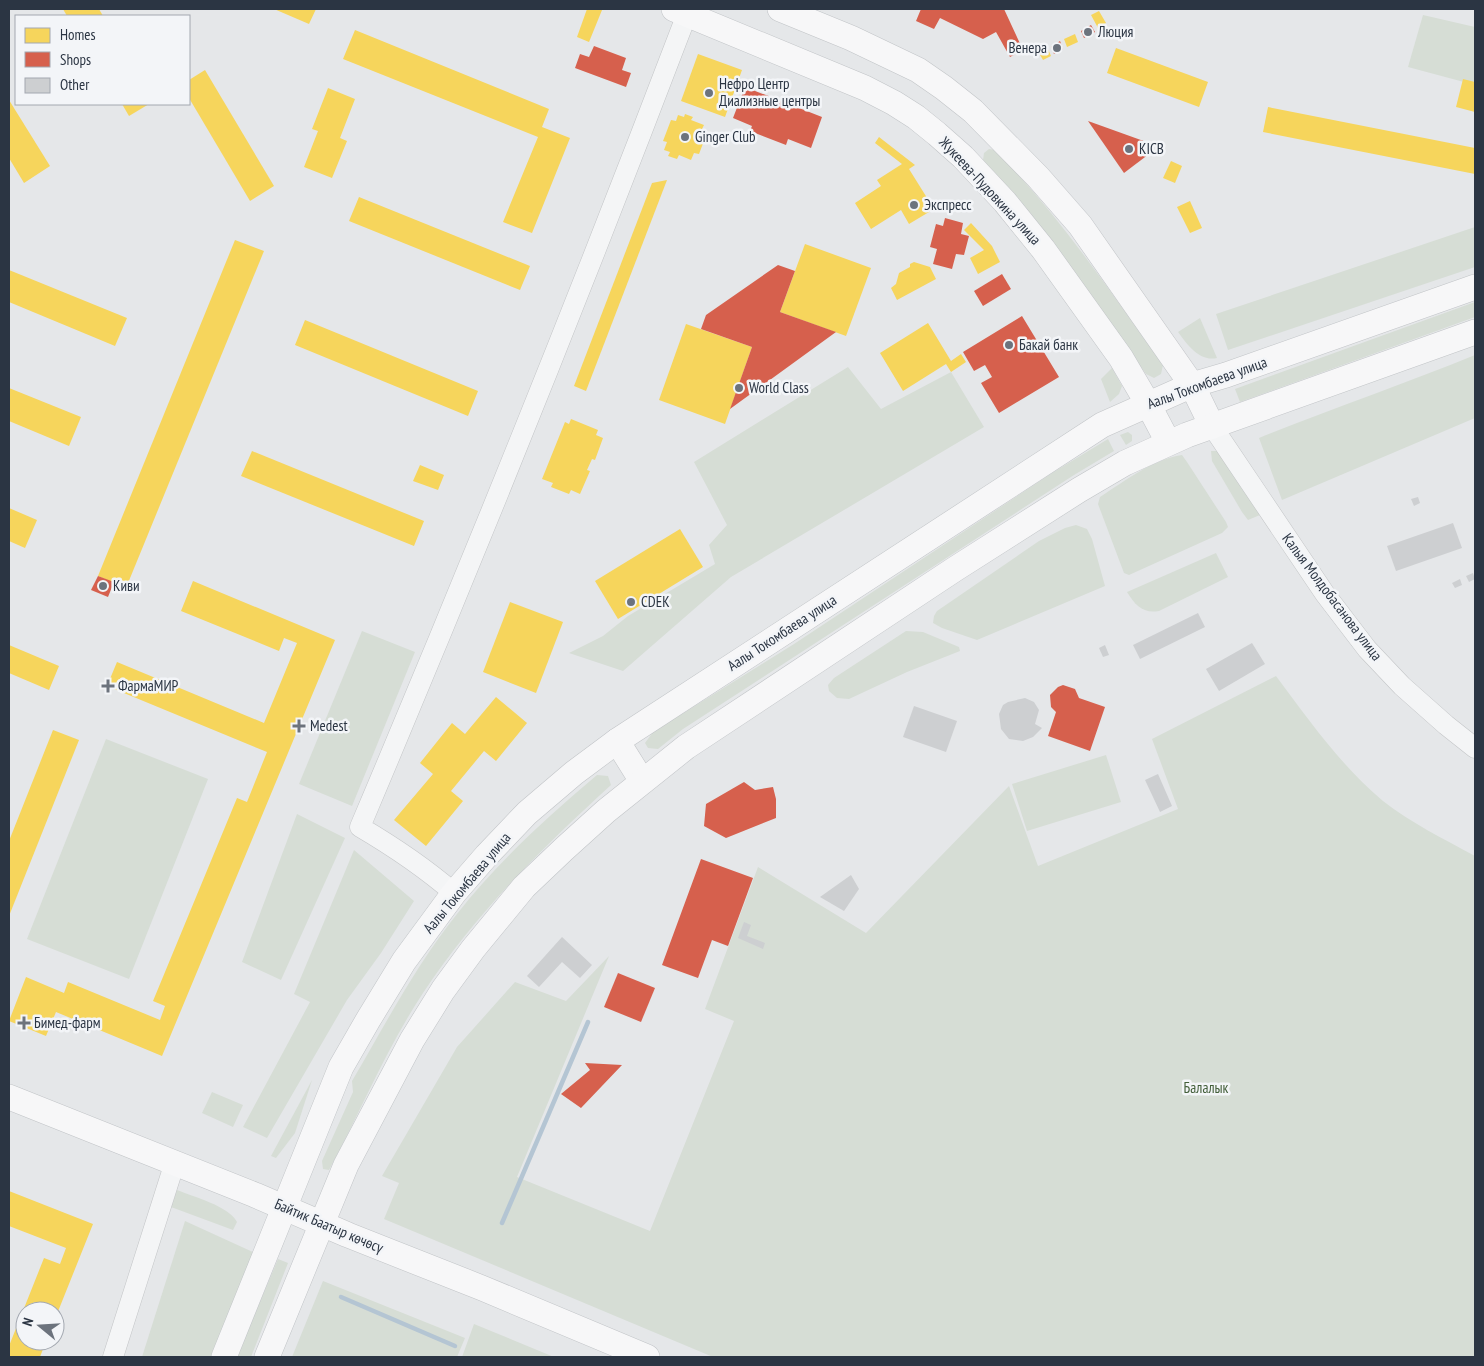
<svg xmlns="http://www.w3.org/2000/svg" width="1484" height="1366" viewBox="0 0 1484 1366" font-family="'PT Sans Narrow',sans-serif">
  <rect width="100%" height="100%" fill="#e5e7e9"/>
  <!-- green -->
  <g fill="#d6ddd5">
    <polygon points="1423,15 1475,27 1475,85 1408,67"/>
    <path d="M989,149L995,150C1059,215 1110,291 1163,365L1161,374L1154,378L1146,374L1060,252L983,160L984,153Z"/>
    <polygon points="1475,227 1475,267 1228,350 1216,314"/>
    <polygon points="1475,302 1475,317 1240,402 1235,389"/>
    <path d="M1200,318L1217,358C1199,362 1187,344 1178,332Z"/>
    <path d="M1475,355V418L1282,500L1259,438C1331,409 1404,384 1475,355Z"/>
    <polygon points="848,367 881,409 951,372 984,427 731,577 623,671 569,653 603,636 628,616 715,564 709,545 727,525 694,462"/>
    <polygon points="1112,368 1122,386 1119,394 1110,402 1101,379"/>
    <polygon points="1128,432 1132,435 1132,441 1126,445 1120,435"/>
    <polygon points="1108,439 1114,451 1074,475 683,729 658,749 648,748 645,743 653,732 794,644 1052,473"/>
    <polygon points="1211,451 1221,451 1260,515 1248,520 1242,512 1212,461"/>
    <path d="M1182,455L1187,462L1226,522L1228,527L1222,533L1129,575L1124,573L1098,504L1100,497C1125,481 1151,460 1182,455Z"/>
    <polygon points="1076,525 1087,529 1092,539 1105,586 977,640 942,628 933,623 934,616 937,611 1039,541 1065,528"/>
    <path d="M1216,553L1228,577L1159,611C1143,614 1135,605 1127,592Z"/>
    <polygon points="362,631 415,652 352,806 299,784"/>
    <polygon points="906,631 923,632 959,647 960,651 907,672 849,699 837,698 829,691 828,685 834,678"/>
    <path d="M1276,676C1309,720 1341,766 1383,801C1411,823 1444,839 1475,856L1474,1357H713L384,1219L399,1183L382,1176L457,1047L515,982L566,1001L609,956L517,1177L650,1231L734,1021L705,1009L758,867L866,933L1009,786L1038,866L1178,809L1152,739Z"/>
    <polygon points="106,739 208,779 129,979 27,939"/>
    <polygon points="1106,755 1121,802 1027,831 1012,784"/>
    <path d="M597,775L608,776L611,785C541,849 475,914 423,993C386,1049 361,1111 329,1170L323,1169L322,1161L353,1092L352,1081C385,1025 416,965 457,914C497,863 547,817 597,775Z"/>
    <polygon points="297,814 345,838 281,980 242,962"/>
    <polygon points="354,850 414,901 381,953 347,1000 267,1138 243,1127 310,1002 294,994"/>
    <polygon points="312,1080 295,1133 276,1158 271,1156"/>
    <polygon points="212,1092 243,1105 233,1127 202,1113"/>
    <path d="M177,1190C194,1197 229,1206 237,1222L233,1230L171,1207Z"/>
    <polygon points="185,1221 255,1253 212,1357 142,1357"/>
    <polygon points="278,1259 288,1263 251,1357 237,1357"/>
    <polygon points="323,1281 465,1338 457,1357 292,1357"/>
    <polygon points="474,1324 554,1357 462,1357"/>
  </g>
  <!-- homes -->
  <g fill="#f6d55c">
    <polygon points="63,9 99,9 103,16 67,16"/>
    <polygon points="274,9 316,9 309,24"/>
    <polygon points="587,9 602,10 589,42 577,37"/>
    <polygon points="1099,11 1106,23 1098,28 1091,15"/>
    <polygon points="355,30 549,109 542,127 570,138 532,233 503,222 538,137 343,59"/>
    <polygon points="1075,34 1078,42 1067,47 1064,39"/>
    <polygon points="1047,47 1051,56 1043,60 1039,53"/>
    <polygon points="1116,48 1208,82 1199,107 1107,73"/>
    <polygon points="698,54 742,70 725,117 681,101"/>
    <polygon points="205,70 274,186 250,201 189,98 189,80"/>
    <polygon points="1463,79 1475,82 1475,112 1456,107"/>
    <polygon points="328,88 355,99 340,138 347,141 332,178 304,167 318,131 312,129"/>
    <polygon points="9,100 50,166 24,183 9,158"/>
    <polygon points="122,104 149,104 129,116"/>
    <polygon points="1268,107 1475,148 1475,174 1263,132"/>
    <polygon points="685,114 693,117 691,120 704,125 701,131 707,133 699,154 694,153 691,160 679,155 677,159 668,156 670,152 664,150 667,142 663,141 671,120 676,121 678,115 684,117"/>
    <polygon points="879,137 915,165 909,169 934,209 909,224 901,210 871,229 855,203 881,186 877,180 902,164 875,143"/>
    <polygon points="1171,161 1182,166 1175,183 1163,178"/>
    <polygon points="667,180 586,391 574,386 652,183"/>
    <polygon points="359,197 530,266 520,290 349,221"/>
    <polygon points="1190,201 1202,228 1190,233 1177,207"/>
    <polygon points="971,223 992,246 1000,262 978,274 970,258 984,250 964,230"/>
    <polygon points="235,240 264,251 126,588 98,576"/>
    <polygon points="805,244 871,268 846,336 780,312"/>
    <polygon points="914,262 930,267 936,279 897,300 891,288 896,284 899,273 910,267 910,264"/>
    <polygon points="9,270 127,318 115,346 9,302"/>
    <polygon points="305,320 478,391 468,416 295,345"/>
    <polygon points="928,323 951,361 961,354 966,362 951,372 946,364 903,391 880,353"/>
    <polygon points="686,324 752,347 725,424 659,400"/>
    <polygon points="9,388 81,417 69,446 9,421"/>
    <polygon points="571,419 598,430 596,435 603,438 595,460 592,459 587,470 590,471 580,494 571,490 569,494 551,487 553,483 542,479 565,422 569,424"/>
    <polygon points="252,451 424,521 414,546 241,476"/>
    <polygon points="420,465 444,475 438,490 413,481"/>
    <polygon points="9,508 37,520 25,548 9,541"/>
    <polygon points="680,529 703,567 618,619 595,581"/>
    <polygon points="193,581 335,640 162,1056 56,1012 46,1036 9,1021 26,977 64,993 68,982 160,1020 165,1006 153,1001 237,798 247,802 267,752 107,686 117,662 264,723 297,643 284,638 279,651 181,611"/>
    <polygon points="510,602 563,622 536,693 483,672"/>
    <polygon points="9,645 59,666 49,690 9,673"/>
    <polygon points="496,697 527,723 496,761 484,751 451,791 463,801 426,846 394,820 433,774 420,763 452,723 465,734"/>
    <polygon points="53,730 79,740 9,916 9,841"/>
    <polygon points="9,1191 93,1224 55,1319 55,1311 25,1311 25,1341 46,1341 40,1357 9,1357 9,1346 44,1258 60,1264 66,1248 9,1226"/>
  </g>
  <!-- shops -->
  <g fill="#d6604d">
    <polygon points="921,9 1004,9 1023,50 1010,57 996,32 983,39 940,18 934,29 916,21"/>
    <polygon points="1091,25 1095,32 1084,38 1081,31"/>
    <polygon points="1060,41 1063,49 1054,54 1051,47"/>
    <polygon points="594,46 626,58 622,70 631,73 626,87 575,68 580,54 589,57"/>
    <polygon points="745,87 822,117 811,148 788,139 786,145 750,131 752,126 733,118"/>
    <polygon points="1088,121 1152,144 1149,154 1124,173"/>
    <polygon points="945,218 963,223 961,234 969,236 964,255 956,254 952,269 933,264 937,249 930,247 936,224 943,226"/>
    <polygon points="778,265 795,271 780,312 836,332 730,409 752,347 701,329 706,315"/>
    <polygon points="1002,274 1011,289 983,306 974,291"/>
    <polygon points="1022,316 1059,377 999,413 981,383 992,377 985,365 974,371 963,352"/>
    <polygon points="98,576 114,582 108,597 91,590"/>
    <polygon points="1063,685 1075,689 1079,698 1105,707 1090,751 1048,736 1056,712 1051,707 1050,695 1058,687"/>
    <polygon points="744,782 755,790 773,787 776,799 776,818 726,838 704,826 706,804"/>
    <polygon points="701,859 753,878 728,946 712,940 698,978 662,965"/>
    <polygon points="618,973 655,988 641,1022 604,1007"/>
    <polygon points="585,1063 622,1065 581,1108 561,1094 590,1070"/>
  </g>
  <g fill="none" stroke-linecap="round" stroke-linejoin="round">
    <!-- stream -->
    <g stroke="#b4c5d3" stroke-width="4.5">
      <polyline points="502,1223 588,1022"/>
      <polyline points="341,1297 455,1346"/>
    </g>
  </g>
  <!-- building -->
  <g fill="#cdcfd1">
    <polygon points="1418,497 1420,503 1414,506 1411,499"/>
    <polygon points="1453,523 1462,548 1396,571 1387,546"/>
    <polygon points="1473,573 1475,579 1469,582 1466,576"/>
    <polygon points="1460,579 1462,585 1455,588 1452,583"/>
    <polygon points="1198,613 1205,627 1140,659 1133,645"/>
    <polygon points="1252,643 1265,664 1219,691 1206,669"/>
    <polygon points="1105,645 1109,655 1103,657 1099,648"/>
    <polygon points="1025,698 1034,702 1039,710 1035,724 1042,728 1033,737 1023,741 1009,739 1001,729 999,714 1003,705 1008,702"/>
    <polygon points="914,706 957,721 946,752 903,737"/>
    <polygon points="1158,774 1172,806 1160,812 1145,780"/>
    <polygon points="851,875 859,889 844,911 820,897"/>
    <polygon points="744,922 751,925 747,936 765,943 763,949 738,938"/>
    <polygon points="562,937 592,965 580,978 562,962 539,987 527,976"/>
  </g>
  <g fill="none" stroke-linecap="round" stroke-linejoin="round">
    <defs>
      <g id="minor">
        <polyline points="1212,426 1325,594 1367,649 1402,686 1446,725 1475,748"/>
        <path d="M454,893C425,868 394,847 360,827C474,558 583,287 687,14"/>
        <polyline points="113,1357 175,1162"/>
      </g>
      <g id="major">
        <polyline points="674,9 865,88 894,103 916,117 937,134 963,157 1005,202 1043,249 1121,358 1148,404 1168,442"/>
        <polyline points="780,9 851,38 918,70 944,88 973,111 1038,177 1080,225 1192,385 1212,426"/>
        <polyline points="617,741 642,781"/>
        <polyline points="9,1097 255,1195 348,1235 482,1288 647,1357"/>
        <polyline points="224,1357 341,1067 368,1020 404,961 454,893 487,855 527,813 574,773 617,741 1102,425 1192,385 1226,375 1475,287"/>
        <polyline points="267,1357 346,1165 412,1040 443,990 473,949 524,887 564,849 606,811 686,747 955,569 1079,490 1125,463 1187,435 1475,332"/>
      </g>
    </defs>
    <!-- minor casing -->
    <use href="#minor" stroke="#c3c5c7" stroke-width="21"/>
    <!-- major casing -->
    <use href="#major" stroke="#c1c4c7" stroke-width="26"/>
    <!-- minor -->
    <use href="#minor" stroke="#f4f5f6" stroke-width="20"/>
    <!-- major -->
    <use href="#major" stroke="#f7f7f8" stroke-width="25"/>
  </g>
  <!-- markers -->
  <g fill="#6c737d" stroke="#f3f5f8" stroke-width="2">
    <circle cx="1088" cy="32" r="5"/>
    <circle cx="1057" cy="48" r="5"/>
    <circle cx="709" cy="93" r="5"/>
    <circle cx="685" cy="137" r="5"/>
    <circle cx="1129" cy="149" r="5"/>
    <circle cx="914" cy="205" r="5"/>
    <circle cx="1009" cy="345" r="5"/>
    <circle cx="739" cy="388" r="5"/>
    <circle cx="103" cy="586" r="5"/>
    <circle cx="631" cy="602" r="5"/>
    <path d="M105.5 678.5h5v5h5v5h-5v5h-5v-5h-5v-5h5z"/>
    <path d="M296.5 718.5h5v5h5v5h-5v5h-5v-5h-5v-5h5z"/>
    <path d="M21.5 1015.5h5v5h5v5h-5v5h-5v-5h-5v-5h5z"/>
  </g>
  <g text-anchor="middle" stroke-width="5" stroke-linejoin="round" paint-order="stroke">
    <!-- poi labels -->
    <g font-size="15" fill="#2b3543" stroke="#f3f5f8" text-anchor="start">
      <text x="1098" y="37">Люция</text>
      <text x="1047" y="53" text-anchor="end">Венера</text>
      <text x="719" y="89">Нефро Центр<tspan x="719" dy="17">Диализные центры</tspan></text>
      <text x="695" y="142">Ginger Club</text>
      <text x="1139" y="154">KICB</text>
      <text x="924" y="210">Экспресс</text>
      <text x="1019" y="350">Бакай банк</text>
      <text x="749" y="393">World Class</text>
      <text x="113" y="591">Киви</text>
      <text x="641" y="607">CDEK</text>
      <text x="118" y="691">ФармаМИР</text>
      <text x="310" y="731">Medest</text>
      <text x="34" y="1028">Бимед-фарм</text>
    </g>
    <!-- street labels -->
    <g font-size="15" fill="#2b3543" stroke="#f3f5f8">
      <text transform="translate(990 191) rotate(47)" y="5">Жукеева-Пудовкина улица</text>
      <text transform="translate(1207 383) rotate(-20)" y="5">Аалы Токомбаева улица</text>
      <text transform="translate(1332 597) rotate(53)" y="5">Калыя Молдобасанова улица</text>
      <text transform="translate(782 633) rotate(-33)" y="5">Аалы Токомбаева улица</text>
      <text transform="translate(467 883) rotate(-50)" y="5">Аалы Токомбаева улица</text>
      <text transform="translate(329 1226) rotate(23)" y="5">Байтик Баатыр көчөсү</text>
    </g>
    <!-- park labels -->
    <g font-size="15" fill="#425e39" stroke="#f3f5f8">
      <text x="1206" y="1093">Балалык</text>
    </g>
  </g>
  <!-- border -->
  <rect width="1484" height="1366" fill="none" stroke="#2b3543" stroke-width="20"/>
  <!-- legend -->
  <rect x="15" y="15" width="175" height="90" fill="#f3f5f8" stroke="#a3a8b0"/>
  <rect x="25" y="28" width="25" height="15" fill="#f6d55c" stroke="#a3a8b0"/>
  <text x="60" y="40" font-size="15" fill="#2b3543">Homes</text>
  <rect x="25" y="52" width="25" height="15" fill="#d6604d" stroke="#a3a8b0"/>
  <text x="60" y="65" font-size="15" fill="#2b3543">Shops</text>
  <rect x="25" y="78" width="25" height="15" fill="#cdcfd1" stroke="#a3a8b0"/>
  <text x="60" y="90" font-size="15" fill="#2b3543">Other</text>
  <!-- north arrow -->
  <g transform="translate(40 1326) rotate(288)"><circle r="24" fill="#f3f5f8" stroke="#a3a8b0"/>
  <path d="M0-4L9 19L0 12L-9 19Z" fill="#6c737d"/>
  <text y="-8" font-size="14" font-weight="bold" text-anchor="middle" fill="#2b3543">N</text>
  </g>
</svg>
